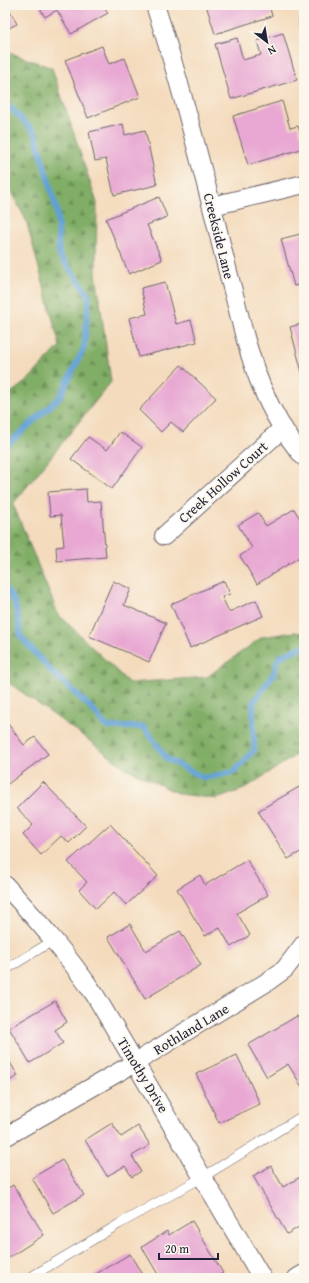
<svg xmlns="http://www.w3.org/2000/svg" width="309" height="1283" viewBox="0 0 309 1283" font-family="'Gentium Book Plus',serif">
  <defs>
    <pattern id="forest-firs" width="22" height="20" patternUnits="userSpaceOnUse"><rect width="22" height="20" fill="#81ae66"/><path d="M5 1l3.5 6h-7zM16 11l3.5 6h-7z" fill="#698d55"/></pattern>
  </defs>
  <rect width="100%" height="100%" fill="#fbf7ec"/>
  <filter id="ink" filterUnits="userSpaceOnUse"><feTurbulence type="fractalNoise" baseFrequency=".025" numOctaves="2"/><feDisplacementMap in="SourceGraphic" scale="8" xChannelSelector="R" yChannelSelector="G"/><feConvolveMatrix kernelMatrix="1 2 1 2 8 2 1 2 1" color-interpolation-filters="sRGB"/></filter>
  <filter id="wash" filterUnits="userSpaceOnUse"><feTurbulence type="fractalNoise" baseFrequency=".012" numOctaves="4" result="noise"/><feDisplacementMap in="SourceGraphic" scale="16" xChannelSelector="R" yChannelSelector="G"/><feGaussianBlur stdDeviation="0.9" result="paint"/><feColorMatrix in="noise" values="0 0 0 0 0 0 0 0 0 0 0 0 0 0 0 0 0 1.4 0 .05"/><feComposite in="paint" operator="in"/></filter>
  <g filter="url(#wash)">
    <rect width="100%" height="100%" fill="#f4dbbd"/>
    <!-- forest -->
    <polygon fill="url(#forest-firs)" stroke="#526850" points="5,51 52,68 97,203 96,273 111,382 13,504 58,614 129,683 207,677 262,637 294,632 304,633 304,753 296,755 244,789 217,799 179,794 124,767 79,733 9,683 5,678 5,397 27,381 60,346 26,220 5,181"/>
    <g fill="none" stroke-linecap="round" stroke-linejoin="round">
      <!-- stream -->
      <g stroke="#62a1d4" stroke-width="6">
        <polyline points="5,102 35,133 57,211 59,255 89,295 84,348 60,397 5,447"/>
        <polyline points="5,588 15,603 21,637 52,672 91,708 107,727 144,727 167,759 204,778 234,772 254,750 253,703 274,673 279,657 304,646"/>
      </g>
    </g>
    <g id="blocks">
      <!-- building -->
      <g fill="#e8a8d3">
        <polygon points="5,5 7,5 17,24 5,30"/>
        <polygon points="38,5 103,5 108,13 71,34 57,10 45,17"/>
        <polygon points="206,5 269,5 272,16 215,34"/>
        <polygon points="283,33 297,80 231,99 215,44 237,38 243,60 261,55 257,41"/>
        <polygon points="102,46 109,64 125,58 140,97 88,118 65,60"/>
        <polygon points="282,101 290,128 298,126 304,144 304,148 248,165 233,116"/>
        <polygon points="123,124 125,135 145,130 157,185 114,195 106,159 95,161 89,132"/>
        <polygon points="159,197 167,217 147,225 162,260 129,274 106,219"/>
        <polygon points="304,233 304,284 294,286 281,239"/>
        <polygon points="165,282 176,324 191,320 197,342 139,357 129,318 147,314 141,288"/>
        <polygon points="304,323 304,380 290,327"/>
        <polygon points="181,365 216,398 183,432 171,422 161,432 139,410"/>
        <polygon points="120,432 142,447 112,489 71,459 88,437 107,450"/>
        <polygon points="86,489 87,502 101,501 106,557 57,561 56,547 64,546 61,515 50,516 48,492"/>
        <polygon points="294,509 304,525 304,554 257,584 240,556 252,548 238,525 258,513 266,526"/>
        <polygon points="113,581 131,589 124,605 166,623 149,662 89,636"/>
        <polygon points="224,581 230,594 222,597 229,612 256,600 263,616 190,648 171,604"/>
        <polygon points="5,720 24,745 35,737 48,754 5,786"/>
        <polygon points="43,782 86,826 69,843 61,836 41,855 23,835 33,825 17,808"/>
        <polygon points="299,787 304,796 304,850 288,859 258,811"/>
        <polygon points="110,824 158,876 126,905 114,892 96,909 79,890 87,882 68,862"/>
        <polygon points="247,860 268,895 237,913 250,935 231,947 220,928 205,936 177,889 200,875 205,885"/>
        <polygon points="130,924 146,951 180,931 201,965 145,999 108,937"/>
        <polygon points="55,1001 67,1022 55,1030 63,1043 30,1063 9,1028"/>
        <polygon points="297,1016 304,1028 304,1086 302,1087 288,1064 267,1077 248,1045"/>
        <polygon points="5,1054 18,1076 5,1083"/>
        <polygon points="237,1055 260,1104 219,1123 196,1074"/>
        <polygon points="112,1123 121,1137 138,1126 150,1145 132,1156 141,1171 132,1177 125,1166 107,1176 85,1140"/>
        <polygon points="62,1160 84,1195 53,1213 32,1178"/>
        <polygon points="271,1166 283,1187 304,1175 304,1224 287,1234 253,1176"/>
        <polygon points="13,1185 44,1235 5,1260 5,1190"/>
        <polygon points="192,1221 223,1273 215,1278 160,1278 142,1247 167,1231 169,1235"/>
        <polygon points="130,1254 144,1278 89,1278"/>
      </g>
    </g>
  </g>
  <g filter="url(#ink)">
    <use href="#blocks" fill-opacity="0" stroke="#6c6368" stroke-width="1"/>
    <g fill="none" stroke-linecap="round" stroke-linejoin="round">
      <defs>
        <g id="lane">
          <polyline points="304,16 303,24 304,27"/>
          <polyline points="5,970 54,940"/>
          <polyline points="29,1278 119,1224 203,1177 304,1115"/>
        </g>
        <g id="street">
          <path d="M155,5C179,78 198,153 217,227C223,253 230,280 237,306C250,361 266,413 304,457"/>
          <polyline points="212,206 304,184"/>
          <polyline points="164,536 283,428"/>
          <path d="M5,885C38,921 67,954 95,995L262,1278"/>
          <polyline points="5,1137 136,1062 267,982 285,969 304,944"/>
          <polyline points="297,1278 304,1274"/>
        </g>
      </defs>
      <!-- lane casing -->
      <use href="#lane" stroke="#6c6368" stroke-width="10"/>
      <!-- street casing -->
      <use href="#street" stroke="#6c6368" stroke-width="20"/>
      <!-- lane -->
      <use href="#lane" stroke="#fff" stroke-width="9"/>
      <!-- street -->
      <use href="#street" stroke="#fff" stroke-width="18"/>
    </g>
  </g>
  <g text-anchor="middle" stroke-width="3.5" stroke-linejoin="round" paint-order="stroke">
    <!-- street labels -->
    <g font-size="14" fill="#22223b" stroke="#fbf7ec">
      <text transform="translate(219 236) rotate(76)" y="5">Creekside Lane</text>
      <text transform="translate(223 482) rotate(-42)" y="5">Creek Hollow Court</text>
      <text transform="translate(191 1029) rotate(-31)" y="5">Rothland Lane</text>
      <text transform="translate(143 1075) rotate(59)" y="5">Timothy Drive</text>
    </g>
  </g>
  <!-- margin -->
  <rect width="309" height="1283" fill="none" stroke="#fbf7ec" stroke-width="20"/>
  <!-- north arrow -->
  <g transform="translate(267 42) rotate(149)" stroke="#fbf7ec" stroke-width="3" paint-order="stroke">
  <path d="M0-3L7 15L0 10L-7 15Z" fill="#22223b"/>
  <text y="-6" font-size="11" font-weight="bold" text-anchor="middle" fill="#22223b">N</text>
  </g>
  <!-- scale -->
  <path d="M159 1253v6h59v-6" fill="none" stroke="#22223b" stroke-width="2"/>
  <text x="165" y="1253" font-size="12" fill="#22223b" stroke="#fbf7ec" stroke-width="3" paint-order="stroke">20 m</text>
</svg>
